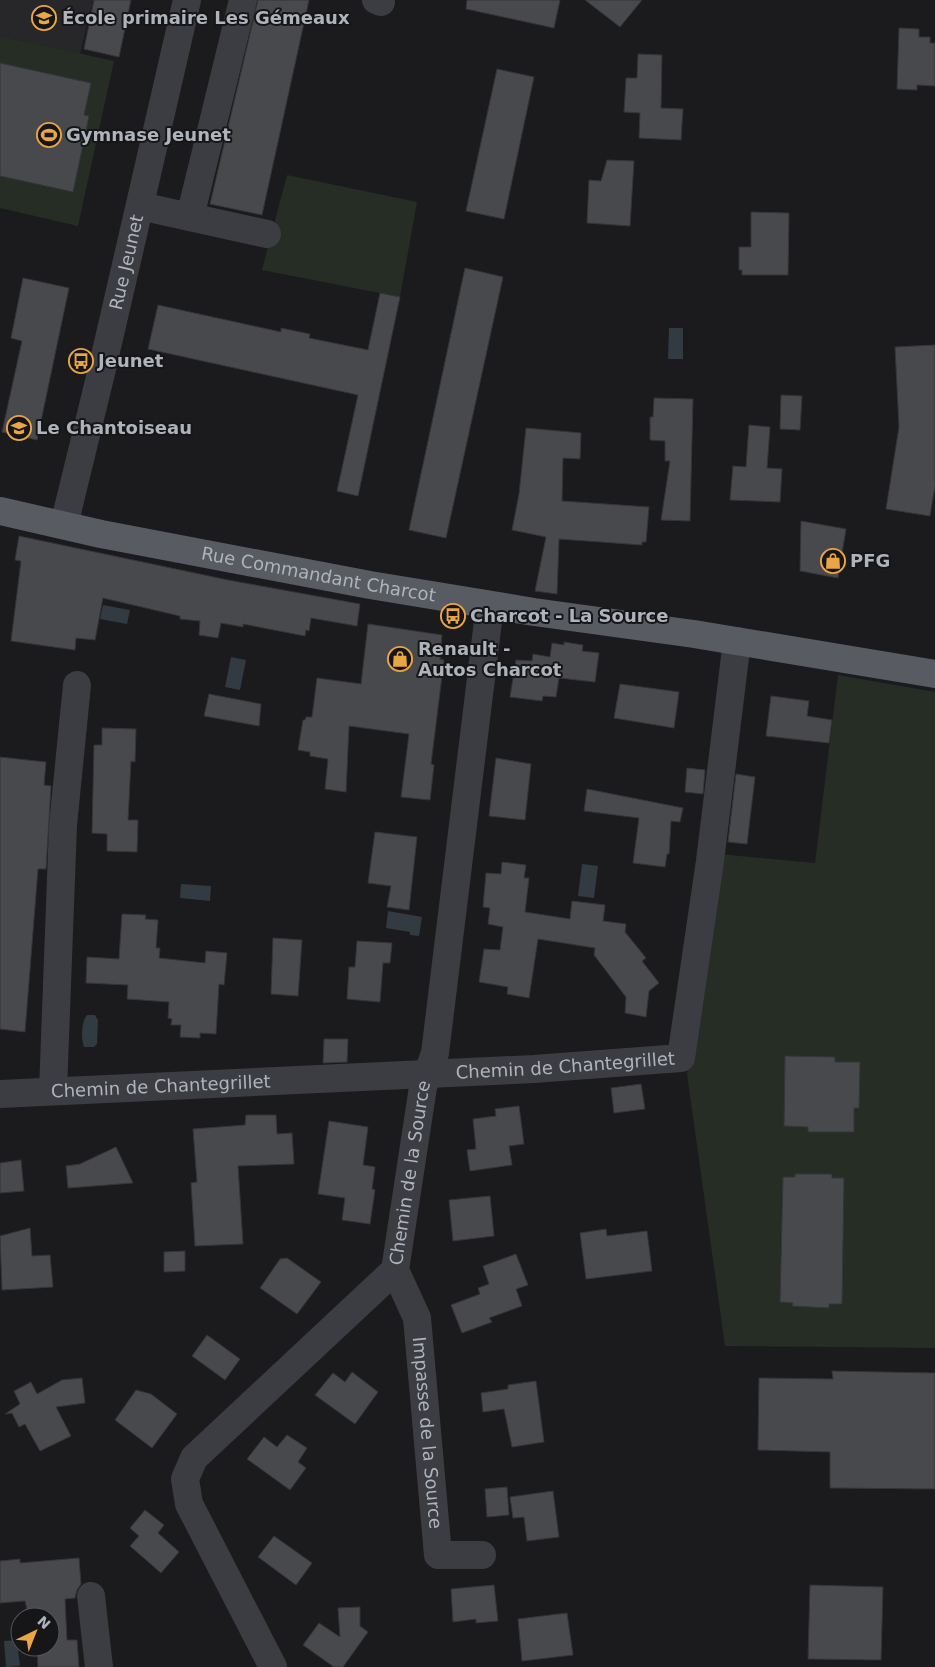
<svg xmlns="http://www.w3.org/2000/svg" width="935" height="1667" viewBox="0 0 935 1667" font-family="'DejaVu Sans',sans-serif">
  <rect width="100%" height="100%" fill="#1b1b1d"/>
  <!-- built -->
  <polygon fill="#27272a" points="0,0 93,0 80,54 0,36"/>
  <!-- green -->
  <g fill="#252d25">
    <polygon points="0,36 114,61 78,226 0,208"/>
    <polygon points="287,175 417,202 400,297 262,270"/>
    <polygon points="838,675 935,692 935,1348 725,1346 687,1074 718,854 815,863"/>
  </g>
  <!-- water -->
  <g fill="#313b41">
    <polygon points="669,328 683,328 683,359 668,359"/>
    <polygon points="103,605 130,610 127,624 100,619"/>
    <polygon points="231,657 246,660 240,690 225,687"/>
    <polygon points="582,864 598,866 594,898 578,896"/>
    <polygon points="181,884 211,886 210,901 180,898"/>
    <polygon points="388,911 422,917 419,936 410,935 410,932 386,928"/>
    <path d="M87,1015H95L98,1020L97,1044L94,1047H84C81,1039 81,1022 87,1015Z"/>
    <polygon points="18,1640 20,1641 18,1649 20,1666 6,1667 4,1641"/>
  </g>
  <!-- building -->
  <g fill="#48494d" stroke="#353539">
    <polygon points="94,0 131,0 119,57 84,49"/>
    <polygon points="258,0 309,0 262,215 210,204"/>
    <polygon points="467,0 560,0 554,28 466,9"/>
    <polygon points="585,0 642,0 620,27"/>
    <polygon points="899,28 919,29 919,37 930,37 930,43 935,43 935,86 917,85 917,90 897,89"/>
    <polygon points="638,54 662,55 661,108 683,109 681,140 639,138 640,113 624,112 626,78 637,78"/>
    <polygon points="0,63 91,83 84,115 89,116 73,192 0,176"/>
    <polygon points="497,69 534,77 504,219 466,211"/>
    <polygon points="607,160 634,161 630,226 587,223 589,180 601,181"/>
    <polygon points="751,212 789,213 788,275 742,275 742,270 739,270 739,247 751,247"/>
    <polygon points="465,268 503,277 446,538 409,530"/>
    <polygon points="23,278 69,288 37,440 2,432 22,341 11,338"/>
    <polygon points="380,293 400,297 358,496 337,491 358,395 148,349 158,305 281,332 281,328 310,334 309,338 368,350"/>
    <polygon points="935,345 935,486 930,516 886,509 899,427 895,347"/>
    <polygon points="781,395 802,396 800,430 780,429"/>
    <polygon points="654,398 693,399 690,521 661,520 670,461 665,461 665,441 650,440 650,417 653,417"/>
    <polygon points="749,425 770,427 767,468 782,469 780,502 730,500 733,466 746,467"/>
    <polygon points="526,428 581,433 580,459 563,458 562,501 649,507 646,542 642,542 642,545 559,539 557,594 535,591 546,537 512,530 519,494"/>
    <polygon points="801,521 846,529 838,578 800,571"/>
    <polygon points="19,536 228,580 360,604 357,626 311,618 309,631 306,630 305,636 243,624 243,627 221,623 218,638 199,635 200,621 180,619 180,616 103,598 95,640 76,638 75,650 11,641 21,561 15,560"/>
    <polygon points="368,624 442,635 440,659 444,660 431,764 434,765 430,800 401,797 409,734 349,726 346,792 325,789 328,759 310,756 310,752 298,750 303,720 305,720 306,717 312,717 317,678 361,684"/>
    <polygon points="564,642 583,645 582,651 599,653 595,682 559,678 556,697 543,696 542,701 510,697 516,660 532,661 533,654 550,657 552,643 564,645"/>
    <polygon points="620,684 679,692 674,728 614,718"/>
    <polygon points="209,694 261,704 259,726 204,716"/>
    <polygon points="771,696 809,701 807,716 832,720 829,743 766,736"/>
    <polygon points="102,728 136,729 135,762 131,761 128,820 138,820 137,852 107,851 107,834 92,833 94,745 102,745"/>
    <polygon points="0,757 46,762 44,785 51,786 46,869 38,869 25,1032 0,1029"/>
    <polygon points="496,758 531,764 525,820 489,816"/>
    <polygon points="687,768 705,770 703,794 685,792"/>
    <polygon points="736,774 755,777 747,844 728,842"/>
    <polygon points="587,789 683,808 680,822 671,821 669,854 667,854 665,867 633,863 639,818 584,811"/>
    <polygon points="375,832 417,837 409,910 387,907 391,886 368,883"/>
    <polygon points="502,862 526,865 524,878 529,878 525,912 570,919 572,901 605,905 603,921 626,924 625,932 646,958 642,961 659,983 649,991 646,1017 625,1013 626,997 594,955 595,948 538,939 529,998 507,994 508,987 479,982 484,949 500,950 503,927 488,924 490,908 483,907 486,873 501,874"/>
    <polygon points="122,914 146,915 145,919 158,920 156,948 160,948 159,958 205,963 206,951 227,953 224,985 219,984 216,1034 200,1033 200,1038 180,1037 181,1025 171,1025 172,1019 168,1018 169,1002 127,999 128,985 86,983 87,957 119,959"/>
    <polygon points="273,938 302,940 298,996 271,994"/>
    <polygon points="357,941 392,943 390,963 383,963 380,1002 347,999 349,967 355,967"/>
    <polygon points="324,1039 348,1039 347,1062 323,1063"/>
    <polygon points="785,1056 835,1057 835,1062 860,1062 859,1108 854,1108 854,1132 808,1132 808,1127 784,1126"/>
    <polygon points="641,1084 645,1109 614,1113 611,1088"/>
    <polygon points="519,1106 524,1144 509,1146 512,1165 470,1171 467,1150 476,1149 473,1119 496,1116 495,1109"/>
    <polygon points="246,1115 276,1115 277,1134 292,1133 294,1164 238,1166 243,1244 195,1246 191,1183 197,1182 193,1129 245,1125"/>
    <polygon points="329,1121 368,1127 363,1165 375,1167 372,1189 375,1190 370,1224 342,1220 345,1198 318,1194"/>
    <polygon points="116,1147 133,1183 68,1188 66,1166 80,1164"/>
    <polygon points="21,1160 24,1191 0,1193 0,1163"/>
    <polygon points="795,1174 832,1174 832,1178 844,1178 842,1304 829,1304 829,1308 792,1306 793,1303 780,1302 783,1177 795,1177"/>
    <polygon points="490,1196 494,1236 453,1241 449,1200"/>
    <polygon points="30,1228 32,1256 50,1255 53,1287 2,1290 0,1236"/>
    <polygon points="606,1229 607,1236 647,1231 652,1271 586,1279 580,1233"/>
    <polygon points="185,1251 185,1271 164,1272 164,1252"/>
    <polygon points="516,1254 528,1285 516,1289 522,1306 489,1318 492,1322 462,1333 451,1305 480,1294 478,1288 489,1284 483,1266"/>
    <polygon points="287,1258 321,1282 297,1314 260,1288 280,1259"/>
    <polygon points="207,1335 240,1359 225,1380 192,1356"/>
    <polygon points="832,1371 935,1373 935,1489 830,1488 830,1452 758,1450 759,1378 833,1379"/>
    <polygon points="352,1372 378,1392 355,1424 315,1395 333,1373 345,1382"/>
    <polygon points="82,1378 85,1403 56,1407 71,1436 40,1451 25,1424 19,1427 12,1413 5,1414 20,1404 14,1391 31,1382 37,1394 62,1380"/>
    <polygon points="536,1381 544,1442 512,1447 504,1409 483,1412 481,1393 508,1389 508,1385"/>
    <polygon points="136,1390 151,1394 177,1414 152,1448 115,1420"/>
    <polygon points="287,1435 307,1448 298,1462 306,1468 290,1490 247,1459 264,1437 277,1447"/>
    <polygon points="507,1487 509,1515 487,1517 485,1489"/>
    <polygon points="553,1491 559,1537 527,1541 524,1517 513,1518 510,1497"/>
    <polygon points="145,1510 164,1525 158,1533 179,1552 161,1573 130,1546 139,1536 130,1528"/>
    <polygon points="274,1536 312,1563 296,1585 258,1557"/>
    <polygon points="79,1558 81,1584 77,1590 75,1598 65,1599 67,1640 77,1640 79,1667 38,1667 37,1648 31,1649 31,1647 50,1647 50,1617 29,1617 25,1601 0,1603 0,1561 20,1559 20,1563"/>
    <polygon points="494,1585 498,1621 476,1623 476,1619 453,1622 451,1589"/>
    <polygon points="810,1585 883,1587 881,1660 808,1659"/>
    <polygon points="360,1607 360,1626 368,1632 343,1667 334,1667 303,1645 319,1623 340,1637 338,1608"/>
    <polygon points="567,1613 573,1655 522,1661 518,1619"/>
  </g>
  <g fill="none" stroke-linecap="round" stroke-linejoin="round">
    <!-- minor -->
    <g stroke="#3c3d42" stroke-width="28">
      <polyline points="376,0 381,2"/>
      <polyline points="140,206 267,234"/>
      <polyline points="190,217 243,0"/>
      <path id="s1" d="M64,525L102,369L187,0"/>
      <polyline points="53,1091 63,825 77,685"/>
      <path id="s2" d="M0,1094L534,1069L681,1058L710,861L737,641"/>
      <path id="s3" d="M395,1270L417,1318L438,1555H482"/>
      <polyline points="91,1596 99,1667"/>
      <path id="s4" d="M273,1667L189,1504L185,1479L194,1458L395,1270L423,1087L435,1053L490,605"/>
    </g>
    <!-- major -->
    <path stroke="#585b61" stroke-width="28" id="s5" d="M0,511L101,534L370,585L534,612L694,634L935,674"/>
  </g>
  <!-- icons -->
  <defs>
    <symbol id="school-ring" viewBox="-11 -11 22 22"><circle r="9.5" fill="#161618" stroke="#eaa545" stroke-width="1.5"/><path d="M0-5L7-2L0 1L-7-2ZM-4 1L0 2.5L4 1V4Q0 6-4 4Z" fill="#eaa545"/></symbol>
    <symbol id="stadium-ring" viewBox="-11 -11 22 22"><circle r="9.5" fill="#161618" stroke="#eaa545" stroke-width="1.5"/><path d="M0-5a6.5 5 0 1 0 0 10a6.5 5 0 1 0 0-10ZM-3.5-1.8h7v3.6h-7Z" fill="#eaa545"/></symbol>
    <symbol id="bus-ring" viewBox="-11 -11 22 22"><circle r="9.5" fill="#161618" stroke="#eaa545" stroke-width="1.5"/><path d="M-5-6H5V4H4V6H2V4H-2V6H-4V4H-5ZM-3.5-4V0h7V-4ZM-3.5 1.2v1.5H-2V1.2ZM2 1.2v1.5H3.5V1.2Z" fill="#eaa545"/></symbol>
    <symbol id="shop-ring" viewBox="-11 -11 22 22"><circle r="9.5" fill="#161618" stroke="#eaa545" stroke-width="1.5"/><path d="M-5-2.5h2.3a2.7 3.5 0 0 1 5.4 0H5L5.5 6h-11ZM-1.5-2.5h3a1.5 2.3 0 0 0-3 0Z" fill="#eaa545"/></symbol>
  </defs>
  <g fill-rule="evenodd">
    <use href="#school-ring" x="30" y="4" width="28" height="28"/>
    <use href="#stadium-ring" x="35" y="121" width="28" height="28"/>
    <use href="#bus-ring" x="67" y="347" width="28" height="28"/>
    <use href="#school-ring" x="5" y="414" width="28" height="28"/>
    <use href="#shop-ring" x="819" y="547" width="28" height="28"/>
    <use href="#bus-ring" x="439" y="602" width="28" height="28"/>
    <use href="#shop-ring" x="386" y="645" width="28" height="28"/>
  </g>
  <g text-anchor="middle" stroke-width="4" stroke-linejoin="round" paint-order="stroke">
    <!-- poi labels -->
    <g font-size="18" font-weight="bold" fill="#aeb3bc" stroke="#161618" text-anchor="start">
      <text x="62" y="24">École primaire Les Gémeaux</text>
      <text x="66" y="141">Gymnase Jeunet</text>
      <text x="98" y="367">Jeunet</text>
      <text x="36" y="434">Le Chantoiseau</text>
      <text x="850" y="567">PFG</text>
      <text x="470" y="622">Charcot - La Source</text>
      <text x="418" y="655">Renault -<tspan x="418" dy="21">Autos Charcot</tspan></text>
    </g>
    <!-- street labels -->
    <g font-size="18" fill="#aeb3bc" stroke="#161618">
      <text dy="6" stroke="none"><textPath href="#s1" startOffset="270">Rue Jeunet</textPath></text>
      <text dy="6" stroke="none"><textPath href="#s5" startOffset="325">Rue Commandant Charcot</textPath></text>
      <text dy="6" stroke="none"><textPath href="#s2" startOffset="566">Chemin de Chantegrillet</textPath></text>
      <text dy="6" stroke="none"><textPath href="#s2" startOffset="161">Chemin de Chantegrillet</textPath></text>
      <text dy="6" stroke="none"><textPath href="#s4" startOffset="605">Chemin de la Source</textPath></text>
      <text dy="6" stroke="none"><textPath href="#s3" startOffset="168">Impasse de la Source</textPath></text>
    </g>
  </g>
  <!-- north arrow -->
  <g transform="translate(35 1632) rotate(43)"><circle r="24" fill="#161618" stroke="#53555a"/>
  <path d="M0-4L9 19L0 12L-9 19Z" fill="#eaa545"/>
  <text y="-8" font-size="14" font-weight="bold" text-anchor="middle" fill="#aeb3bc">N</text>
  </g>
</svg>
